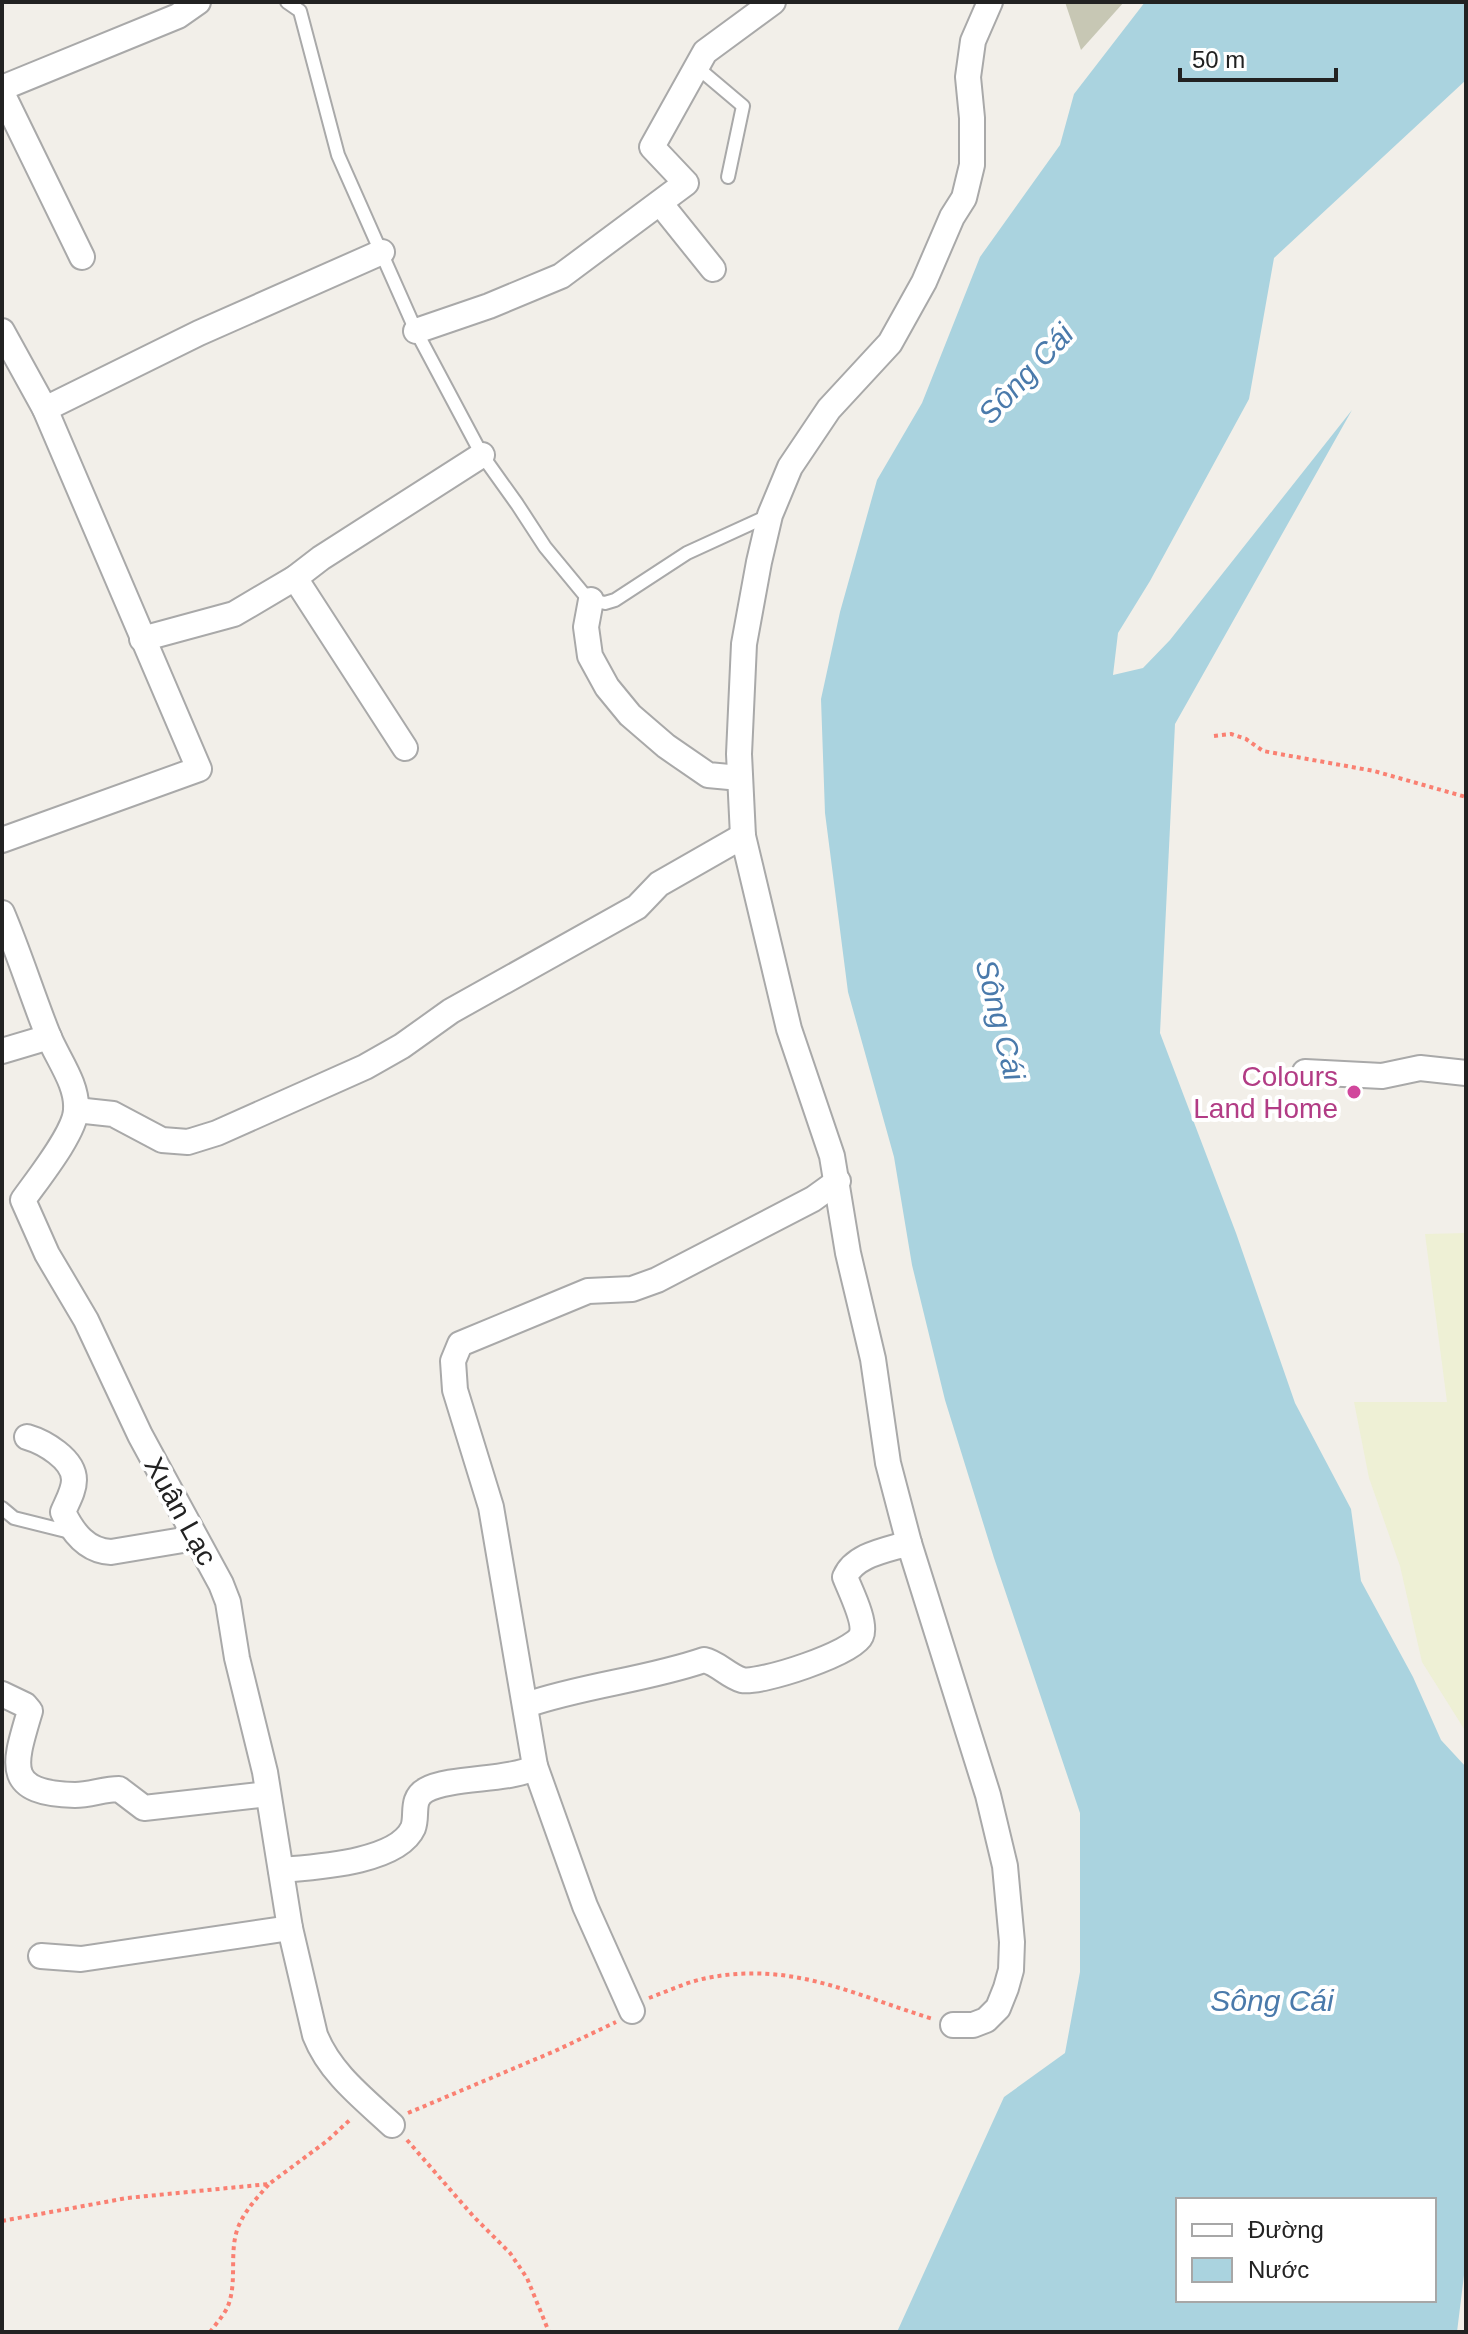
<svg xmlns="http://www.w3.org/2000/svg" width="1468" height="2334" viewBox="0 0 1468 2334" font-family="Helvetica,sans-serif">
  <rect width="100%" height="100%" fill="#f2efe9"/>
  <!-- construction -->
  <polygon fill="#c7c7b4" points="1065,2 1124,2 1081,50"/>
  <!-- farmland -->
  <polygon fill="#eef0d5" points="1466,1233 1466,1732 1422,1662 1400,1566 1369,1478 1354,1402 1447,1402 1425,1234"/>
  <!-- water -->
  <path fill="#aad3df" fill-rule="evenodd" d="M1145,2H1466V80L1274,258L1249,399L1150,581L1118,633L1113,675L1143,668L1170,640L1352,410L1175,724L1160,1033L1236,1233L1295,1403L1351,1509L1361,1581L1413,1677L1441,1740L1466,1767V2259L1457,2332H897L1004,2097L1065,2053L1080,1972V1813L994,1558L945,1400L912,1265L894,1157L848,992L825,813L821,699L840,612L877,480L922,403L980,257L1060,145L1074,94ZM1178,2200H1434V2300H1178Z"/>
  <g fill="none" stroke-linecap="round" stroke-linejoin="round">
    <defs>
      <g id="lane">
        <polyline points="287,2 300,11 338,155 416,331 482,455 517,504 545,547 583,593 591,600 605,603 615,600 687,553 770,515"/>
        <polyline points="698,68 743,106 728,177"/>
        <polyline points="2,1508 14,1518 74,1533"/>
      </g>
      <g id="street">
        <polyline points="2,88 178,16 198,2"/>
        <polyline points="2,93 82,257"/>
        <polyline points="660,203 713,269"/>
        <polyline points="2,331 45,409 199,769 2,840"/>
        <polyline points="416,331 489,306 561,276 686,183 652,147 705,52 773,2"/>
        <polyline points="45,409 199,333 382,252"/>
        <polyline points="295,578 405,748"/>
        <polyline points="591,600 586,627 590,656 607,687 630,715 666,746 708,775 740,778"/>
        <polyline points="142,639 234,614 295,578 321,558 482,455"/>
        <path d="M2,913C19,953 32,995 48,1035C57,1058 78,1084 76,1110C75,1133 37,1180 23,1200L47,1254L86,1320L140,1435L221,1584L228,1602L237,1658L265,1772L290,1928L315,2035C330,2073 363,2098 392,2125"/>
        <polyline points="2,1051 49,1037"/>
        <polyline points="1305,1072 1382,1076 1420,1068 1466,1073"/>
        <polyline points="76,1110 113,1114 162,1140 188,1142 217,1133 365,1067 402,1046 451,1011 637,907 659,884 743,836"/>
        <path d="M27,1437C44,1442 74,1459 74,1480C74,1491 67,1502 63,1512C73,1533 87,1551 111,1552L195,1538"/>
        <path d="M2,1694L25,1705L30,1711C14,1765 3,1793 75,1795C90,1795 104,1789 119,1789L144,1808L268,1794"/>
        <path d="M526,1705C584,1685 646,1680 704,1660C718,1663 728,1676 742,1680C760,1684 854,1653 861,1636C867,1623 850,1590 845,1577C855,1554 888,1550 909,1543"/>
        <polyline points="535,1766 585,1906 632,2011"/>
        <path d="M281,1870C314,1867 397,1863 413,1828C418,1815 410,1799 426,1790C451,1776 518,1781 535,1766L491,1507L455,1390L453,1361L460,1344L588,1291L632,1289L657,1280L813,1199L838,1181"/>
        <polyline points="41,1956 81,1959 290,1928"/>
        <polyline points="953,2025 973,2025 986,2020 998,2008 1006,1988 1011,1970 1012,1942 1005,1866 988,1795 909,1543 888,1463 873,1359 848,1253 832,1156 789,1029 743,836 739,754 744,644 759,562 770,515 790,467 829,409 890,343 924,282 952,217 964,198 972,165 972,118 968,77 973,41 990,2"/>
      </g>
    </defs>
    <!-- lane casing -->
    <use href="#lane" stroke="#a9a9a9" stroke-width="16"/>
    <!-- street casing -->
    <use href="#street" stroke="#a9a9a9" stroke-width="28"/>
    <!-- path -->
    <g stroke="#fa8072" stroke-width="4" stroke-dasharray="4 4" stroke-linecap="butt">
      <polyline points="1214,736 1231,734 1246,739 1263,751 1374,771 1466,797"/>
      <path d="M649,1998C668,1991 687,1982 707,1978C793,1961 854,1995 933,2019"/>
      <polyline points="408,2113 555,2051 616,2022"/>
      <polyline points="407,2140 474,2217 510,2253 527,2278 549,2332"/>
      <polyline points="2,2221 127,2198 269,2184 327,2141 352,2118"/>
      <path d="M210,2332C216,2324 224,2315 228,2306C238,2280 228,2250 239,2225C246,2209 258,2197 269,2184"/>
    </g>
    <!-- lane -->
    <use href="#lane" stroke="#fff" stroke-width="12"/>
    <!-- street -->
    <use href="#street" stroke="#fff" stroke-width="24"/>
  </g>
  <!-- markers -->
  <circle fill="#d1479c" stroke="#fff" stroke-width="3" cx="1354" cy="1092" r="8"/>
  <g text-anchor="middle" stroke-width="8" stroke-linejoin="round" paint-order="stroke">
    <!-- hotel labels -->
    <g font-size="28" fill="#b23c85" stroke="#fff" text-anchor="end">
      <text x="1338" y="1086">Colours<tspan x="1338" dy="32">Land Home</tspan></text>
    </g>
    <!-- street labels -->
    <g font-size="28" fill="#222" stroke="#fff">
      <text transform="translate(181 1511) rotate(61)" y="10">Xuân Lạc</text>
    </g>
    <!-- water labels -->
    <g font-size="30" font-style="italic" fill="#4a7aab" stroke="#fff">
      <text transform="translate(1026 374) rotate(-47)" y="10">Sông Cái</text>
      <text transform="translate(1000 1020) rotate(76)" y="10">Sông Cái</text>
      <text x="1272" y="2011">Sông Cái</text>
    </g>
  </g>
  <!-- border -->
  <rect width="1468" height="2334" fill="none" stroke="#222222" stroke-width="8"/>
  <!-- legend -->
  <rect x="1176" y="2198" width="260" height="104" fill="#ffffff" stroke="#a7a7a7" stroke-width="2"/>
  <rect x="1192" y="2224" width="40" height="12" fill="#ffffff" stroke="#a7a7a7" stroke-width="2"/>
  <text x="1248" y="2238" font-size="24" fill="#222222">Đường</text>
  <rect x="1192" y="2258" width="40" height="24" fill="#aad3df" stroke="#a7a7a7" stroke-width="2"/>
  <text x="1248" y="2278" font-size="24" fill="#222222">Nước</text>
  <!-- scale -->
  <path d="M1180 68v12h156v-12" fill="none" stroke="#222222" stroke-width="4"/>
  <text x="1192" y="68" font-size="24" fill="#222222" stroke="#ffffff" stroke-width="6" paint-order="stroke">50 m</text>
</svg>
